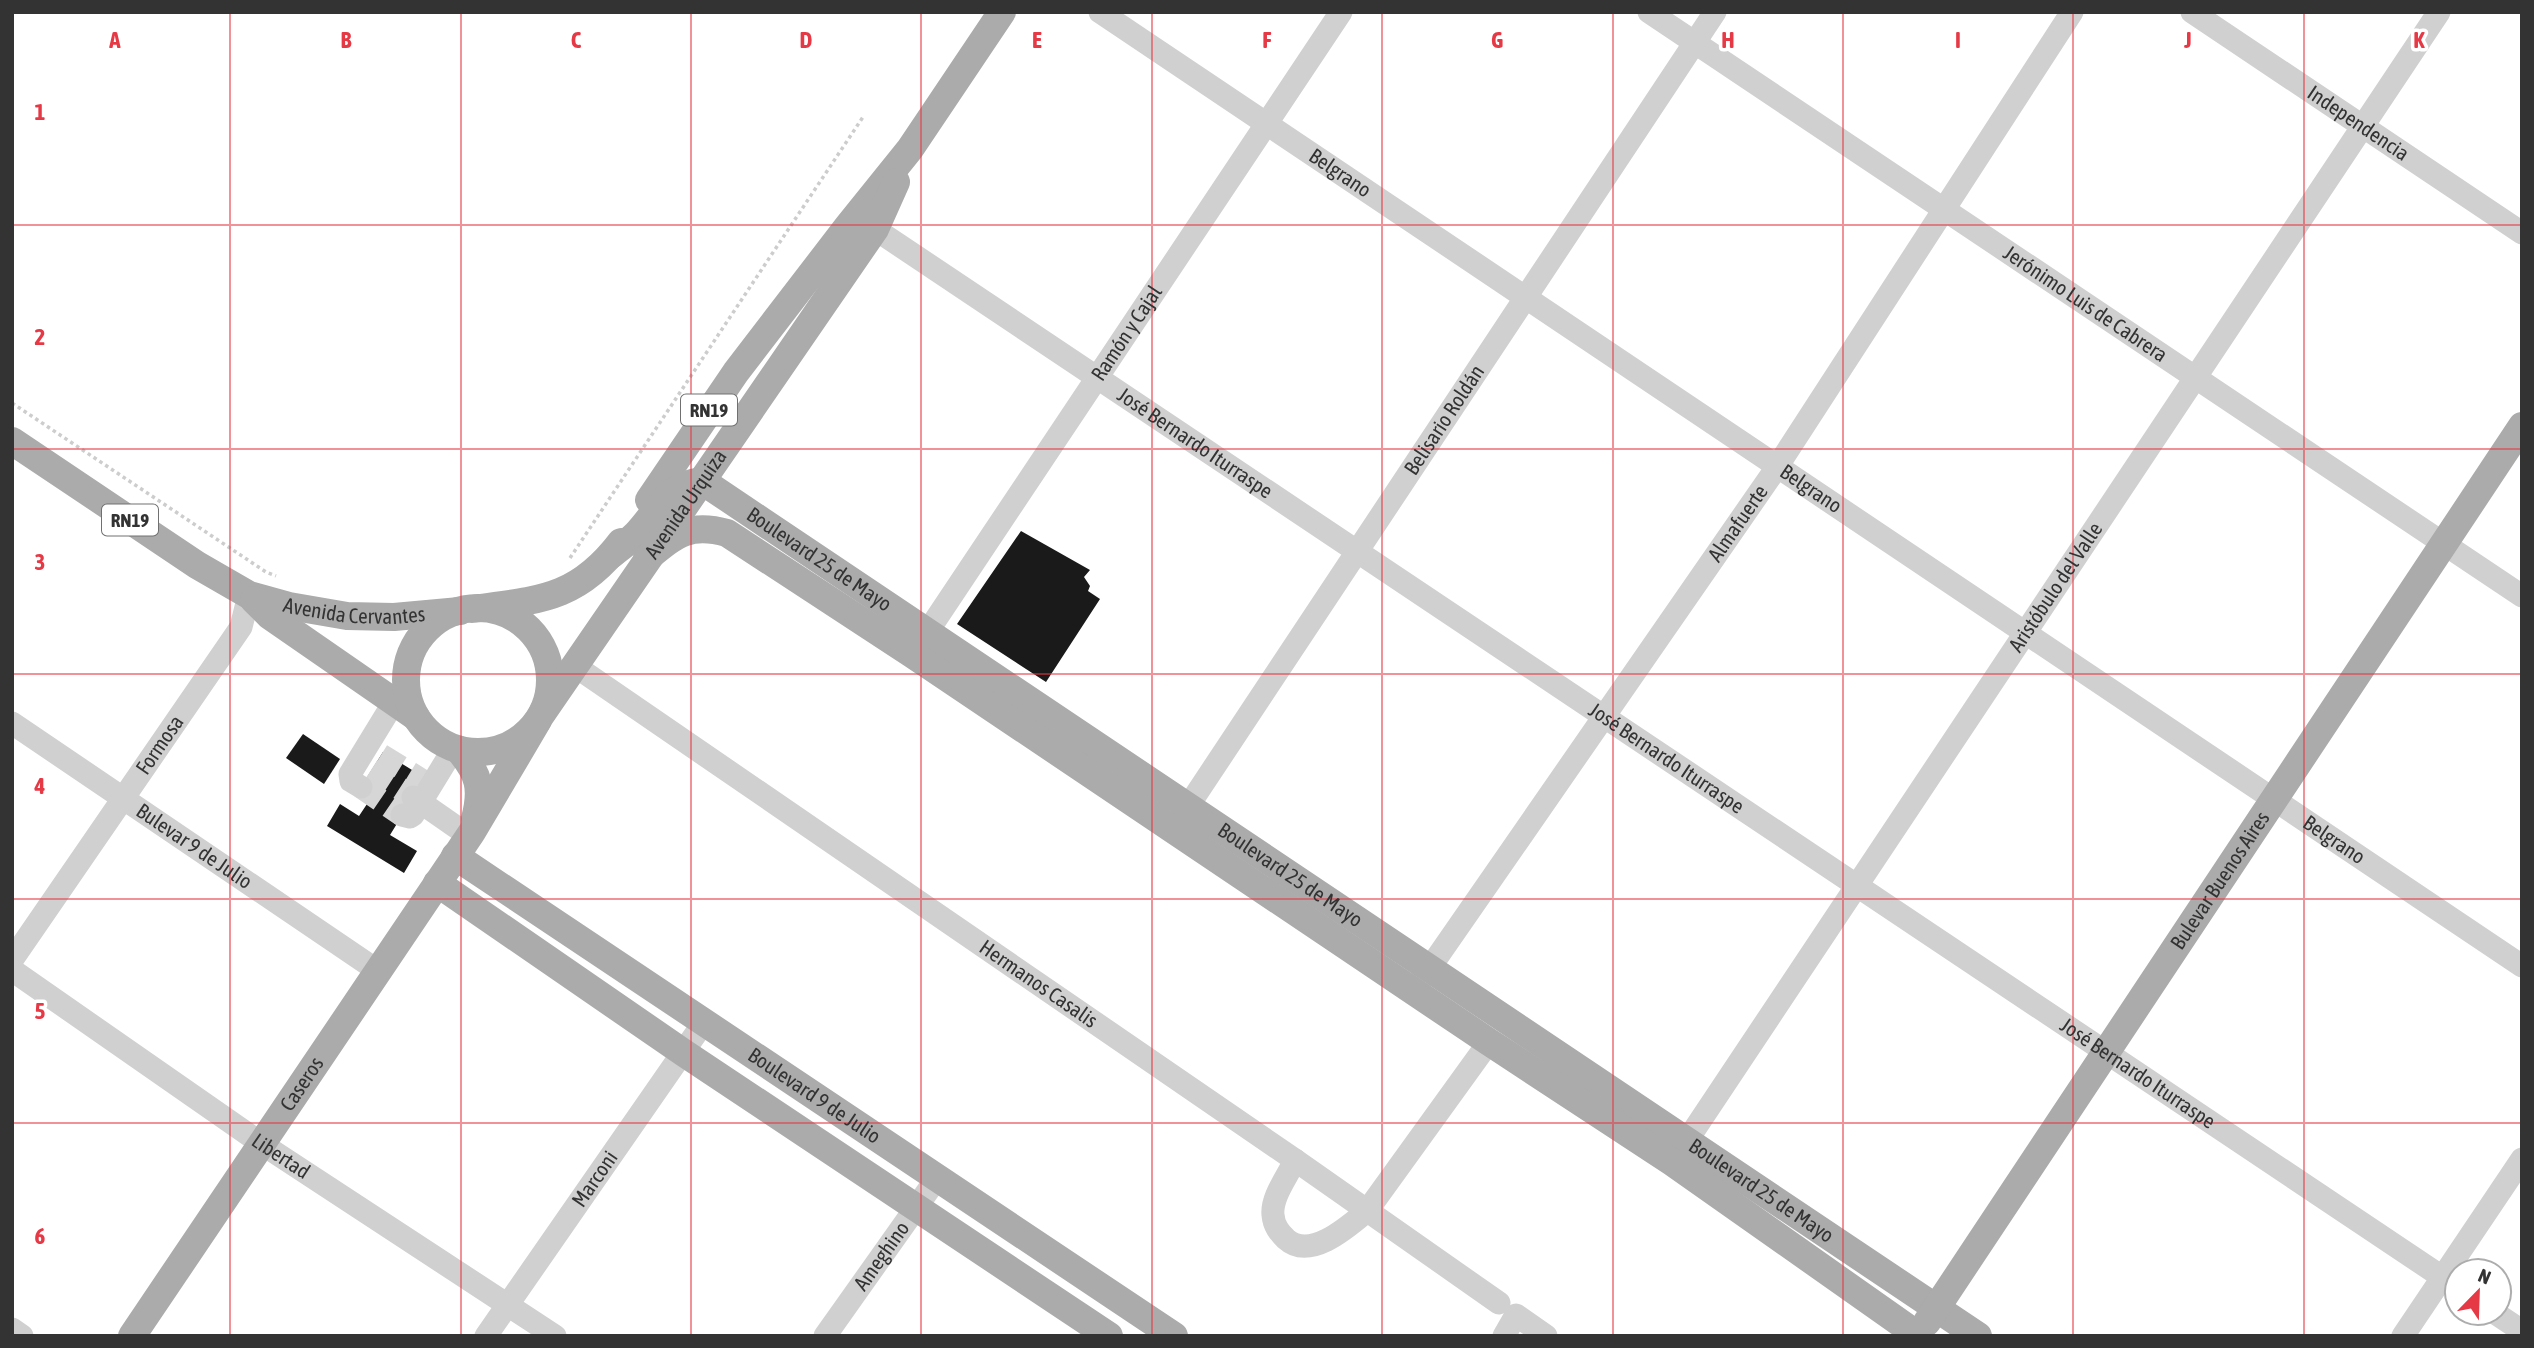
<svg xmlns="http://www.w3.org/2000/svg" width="2534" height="1348" viewBox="0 0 2534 1348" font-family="'Asap Condensed',sans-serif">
  <rect width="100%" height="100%" fill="#fff"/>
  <!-- building -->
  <g fill="#1a1a1a">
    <polygon points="1021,531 1090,570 1084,577 1090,586 1088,591 1100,599 1046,682 957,624"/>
    <polygon points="303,734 340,759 324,784 286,758"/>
    <polygon points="383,752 425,778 390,835 417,851 404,873 327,826 340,804 359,816 369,801 357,793"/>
  </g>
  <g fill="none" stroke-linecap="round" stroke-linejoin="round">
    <!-- minor-tunnel -->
    <g stroke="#d6d6d6" stroke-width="23" stroke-dasharray="23 11" stroke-linecap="butt">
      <polyline points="381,755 423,781"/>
      <polyline points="371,770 413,797"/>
      <polyline points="361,787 402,815"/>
    </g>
    <!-- path -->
    <g stroke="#cdcdcd" stroke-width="3.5" stroke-dasharray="3.5 3.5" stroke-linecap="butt">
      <polyline points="12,403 266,572 276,576"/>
      <polyline points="570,558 863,117"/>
    </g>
    <!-- minor -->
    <g stroke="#d0d0d0" stroke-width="23">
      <path id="s1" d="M1100,12L2522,966"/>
      <path id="s2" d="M1649,12L2522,596"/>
      <path id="s3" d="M2192,12L2522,233"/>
      <path id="s4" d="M875,229L2457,1287"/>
      <path id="s5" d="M918,646L1341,12"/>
      <path id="s6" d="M575,666L1295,1160L1499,1303"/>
      <path id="s7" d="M12,723L378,971"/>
      <polyline points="361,787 351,781 350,774 394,702"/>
      <polyline points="413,797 469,836"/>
      <polyline points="402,815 410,817 413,815 454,748"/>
      <path id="s8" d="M1179,820L1715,12"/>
      <path id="s9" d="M12,960L241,627L249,595"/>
      <path id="s10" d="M12,970L262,1144L555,1336"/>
      <path id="s11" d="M1420,982L1777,467L2072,12"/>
      <path id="s12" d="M1678,1154L2439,12"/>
      <path d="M1295,1160C1288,1176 1271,1197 1273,1215C1274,1226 1279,1232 1286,1239C1310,1261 1348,1227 1367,1211L1489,1042"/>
      <polyline points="2495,1313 2522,1331"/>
      <polyline points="12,1329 22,1336"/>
      <path id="s13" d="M486,1336L704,1022"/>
      <path id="s14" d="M825,1336L937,1178"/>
      <polyline points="1504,1336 1516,1315 1546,1336"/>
      <polyline points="2403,1336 2522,1159"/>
    </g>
    <!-- major -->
    <g stroke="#ababab" stroke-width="28">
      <path id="s15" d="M12,441L197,565L249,595L289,606L347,616L394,617L460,611"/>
      <polyline points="649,500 736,372 848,226 910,149 1002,12"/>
      <path id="s16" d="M611,555C620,547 632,540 640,530C660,507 669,485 702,481L1978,1336"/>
      <path d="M647,558C675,535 689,522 727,533L912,654L1489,1042L1672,1162L1919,1336"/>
      <polyline points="254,600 270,616 416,717"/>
      <circle cx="478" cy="680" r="72"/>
      <path d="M472,609C538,600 577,600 621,542"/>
      <path id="s17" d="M543,712L875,229L896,182"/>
      <path d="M459,750C479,774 483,788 475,819"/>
      <path id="s18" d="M455,856L1174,1336"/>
      <polyline points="437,883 684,1053 1109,1336"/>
      <path id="s19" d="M1927,1322L2522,426"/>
      <path id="s20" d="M132,1336L472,832L537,722"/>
    </g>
  </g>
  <!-- grid -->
  <path fill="none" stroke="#e63946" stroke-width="2" stroke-opacity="0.55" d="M230,12V1336M461,12V1336M691,12V1336M921,12V1336M1152,12V1336M1382,12V1336M1613,12V1336M1843,12V1336M2073,12V1336M2304,12V1336M12,225H2522M12,449H2522M12,674H2522M12,899H2522M12,1123H2522"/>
  <g text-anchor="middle" stroke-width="7" stroke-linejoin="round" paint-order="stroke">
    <!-- shield labels -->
    <g fill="#fff" stroke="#707070" stroke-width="2">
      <rect x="681" y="394.5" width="56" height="31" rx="5"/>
      <rect x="102" y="504.5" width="56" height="31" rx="5"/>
    </g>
    <g font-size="19" font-weight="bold" fill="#333">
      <text x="709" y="417">RN19</text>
      <text x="130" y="527">RN19</text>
    </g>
    <!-- street labels -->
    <g font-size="21" fill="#333" stroke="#fff">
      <text dy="7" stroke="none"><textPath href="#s3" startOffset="200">Independencia</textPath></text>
      <text dy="7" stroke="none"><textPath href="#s1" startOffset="289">Belgrano</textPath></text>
      <text dy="7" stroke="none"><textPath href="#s2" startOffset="525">Jerónimo Luis de Cabrera</textPath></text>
      <text dy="7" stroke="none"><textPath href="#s5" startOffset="376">Ramón y Cajal</textPath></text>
      <text dy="7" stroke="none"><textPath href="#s8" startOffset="480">Belisario Roldán</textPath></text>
      <text dy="7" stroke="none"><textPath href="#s4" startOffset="385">José Bernardo Iturraspe</textPath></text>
      <text dy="7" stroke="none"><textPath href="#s1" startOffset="856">Belgrano</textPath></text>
      <text dy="7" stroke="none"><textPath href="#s17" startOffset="252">Avenida Urquiza</textPath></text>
      <text dy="7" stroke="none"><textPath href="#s11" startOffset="558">Almafuerte</textPath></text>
      <text dy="7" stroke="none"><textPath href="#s16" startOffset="261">Boulevard 25 de Mayo</textPath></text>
      <text dy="7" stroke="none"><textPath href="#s12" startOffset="681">Aristóbulo del Valle</textPath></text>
      <text dy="7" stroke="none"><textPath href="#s15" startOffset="390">Avenida Cervantes</textPath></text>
      <text dy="7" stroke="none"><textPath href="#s9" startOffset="261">Formosa</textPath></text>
      <text dy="7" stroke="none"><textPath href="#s4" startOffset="952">José Bernardo Iturraspe</textPath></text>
      <text dy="7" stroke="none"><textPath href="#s1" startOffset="1486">Belgrano</textPath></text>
      <text dy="7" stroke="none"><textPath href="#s7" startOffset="220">Bulevar 9 de Julio</textPath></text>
      <text dy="7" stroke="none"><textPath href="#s16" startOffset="828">Boulevard 25 de Mayo</textPath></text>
      <text dy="7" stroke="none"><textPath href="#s19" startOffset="530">Bulevar Buenos Aires</textPath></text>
      <text dy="7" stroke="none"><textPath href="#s6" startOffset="562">Hermanos Casalis</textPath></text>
      <text dy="7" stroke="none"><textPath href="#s4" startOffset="1519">José Bernardo Iturraspe</textPath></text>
      <text dy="7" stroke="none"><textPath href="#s20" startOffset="304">Caseros</textPath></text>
      <text dy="7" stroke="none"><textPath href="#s18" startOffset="432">Boulevard 9 de Julio</textPath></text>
      <text dy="7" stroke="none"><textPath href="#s10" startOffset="327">Libertad</textPath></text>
      <text dy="7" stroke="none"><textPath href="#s13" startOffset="191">Marconi</textPath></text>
      <text dy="7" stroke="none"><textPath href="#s16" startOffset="1395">Boulevard 25 de Mayo</textPath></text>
      <text dy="7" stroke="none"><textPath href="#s14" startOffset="98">Ameghino</textPath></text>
    </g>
  </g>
  <g font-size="23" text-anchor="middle" font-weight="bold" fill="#e63946" stroke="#fff" stroke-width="7" stroke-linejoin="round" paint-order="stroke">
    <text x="115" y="48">A</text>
    <text x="346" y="48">B</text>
    <text x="576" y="48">C</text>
    <text x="806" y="48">D</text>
    <text x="1037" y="48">E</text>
    <text x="1267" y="48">F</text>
    <text x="1497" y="48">G</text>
    <text x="1728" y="48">H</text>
    <text x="1958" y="48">I</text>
    <text x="2188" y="48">J</text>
    <text x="2419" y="48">K</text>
    <text x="40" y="120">1</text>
    <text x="40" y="345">2</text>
    <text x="40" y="570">3</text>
    <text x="40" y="794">4</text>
    <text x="40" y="1019">5</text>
    <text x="40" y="1244">6</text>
  </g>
  <!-- border -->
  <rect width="2534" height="1348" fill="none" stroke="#333333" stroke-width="28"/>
  <!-- north arrow -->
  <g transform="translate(2478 1292) rotate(23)"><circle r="33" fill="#ffffff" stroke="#adadad" stroke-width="2"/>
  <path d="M0-5L12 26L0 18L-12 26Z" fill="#e63946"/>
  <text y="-10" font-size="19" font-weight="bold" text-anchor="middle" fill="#333333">N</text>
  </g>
</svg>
